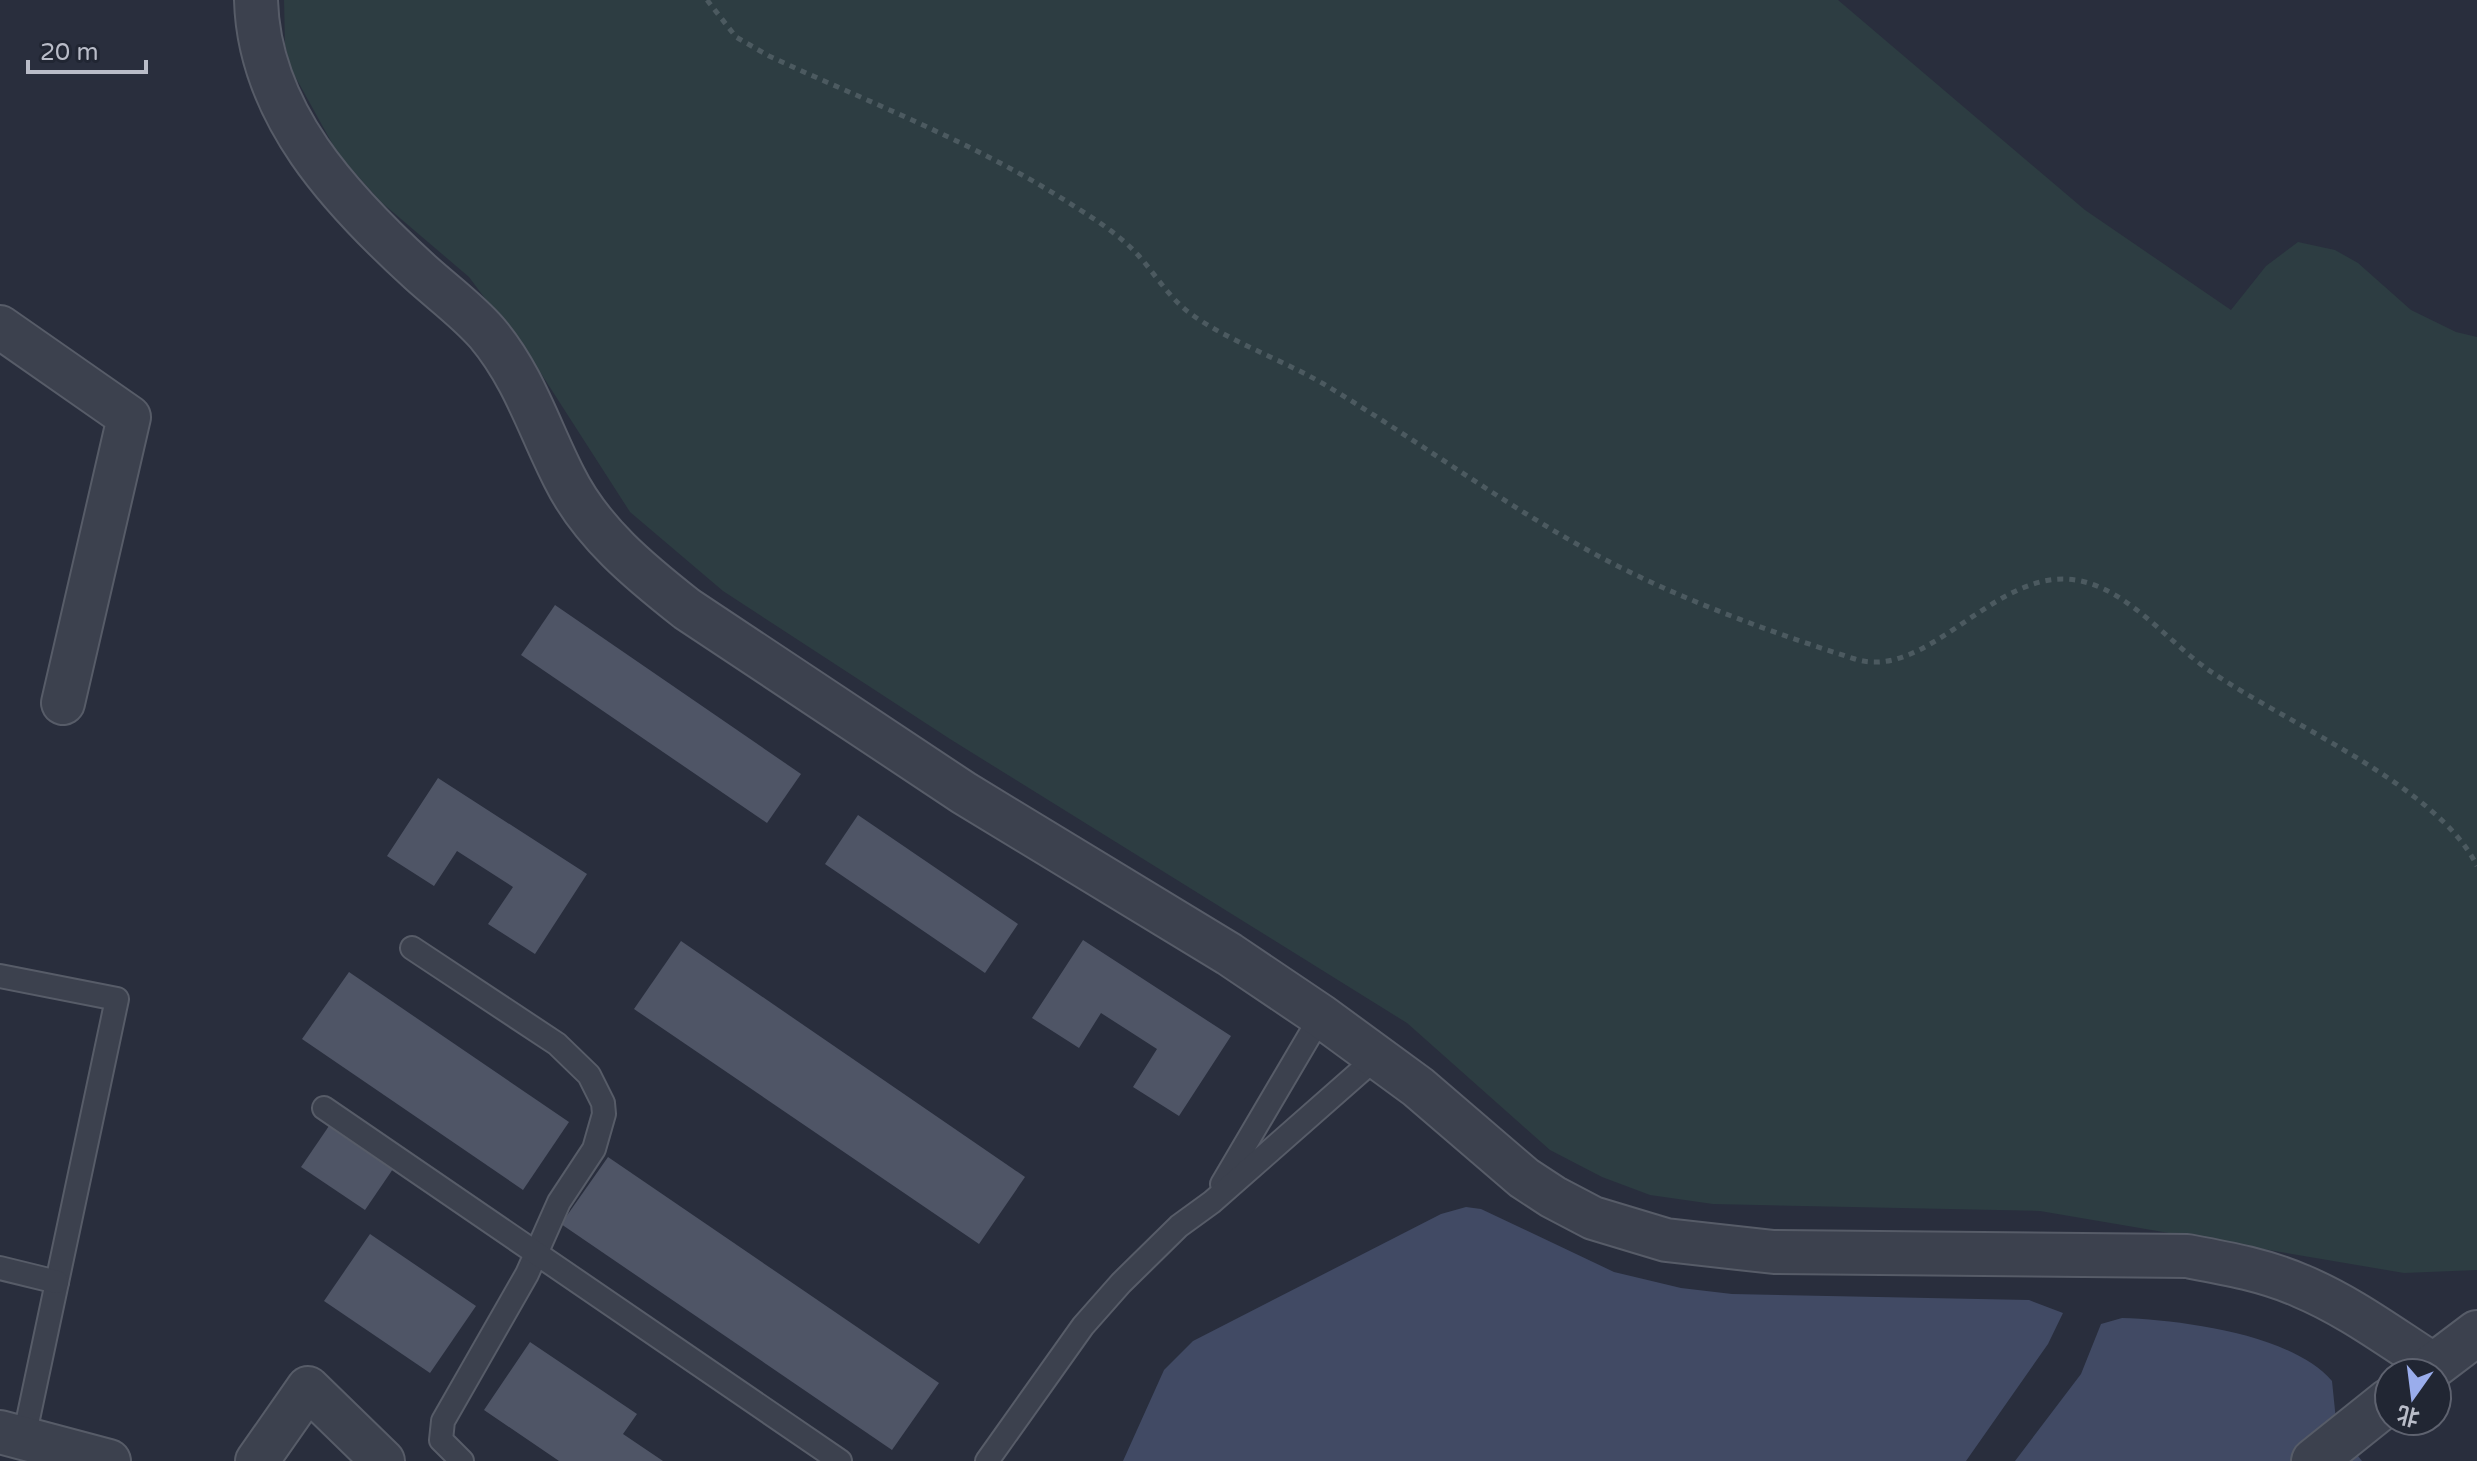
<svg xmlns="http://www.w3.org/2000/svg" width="2477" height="1461" viewBox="0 0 2477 1461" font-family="'Varela Round','Noto Sans SC',sans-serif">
  <rect width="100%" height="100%" fill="#292e3d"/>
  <!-- green -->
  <polygon fill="#2d3d42" points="284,0 1838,0 2085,210 2231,310 2266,266 2298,242 2335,250 2358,263 2411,310 2456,332 2477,337 2477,1270 2404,1273 2040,1211 1713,1204 1650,1195 1602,1177 1550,1150 1407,1023 950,739 723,591 630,512 542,375 469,277 381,202 338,154 291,69 285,45"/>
  <!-- water -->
  <g fill="#414a64">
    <polygon points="1466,1207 1481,1209 1614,1272 1681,1288 1732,1294 2029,1300 2063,1313 2048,1344 1966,1461 1123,1461 1164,1370 1193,1341 1441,1214"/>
    <path d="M2122,1318C2181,1320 2292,1334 2332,1381L2337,1430L2362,1461H2015L2081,1374L2101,1324Z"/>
  </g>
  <!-- building -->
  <g fill="#4f5566">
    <polygon points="555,605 801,774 767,823 521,655"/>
    <polygon points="438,778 587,874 535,954 488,924 513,887 457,851 434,886 387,856"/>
    <polygon points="858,815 1018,924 985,973 825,864"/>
    <polygon points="1083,940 1231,1036 1179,1116 1133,1087 1157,1049 1101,1013 1079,1048 1032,1018"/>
    <polygon points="681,941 1025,1177 979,1244 634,1009"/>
    <polygon points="349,972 569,1122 523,1190 302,1039"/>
    <polygon points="331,1123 395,1166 365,1210 301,1167"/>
    <polygon points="608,1157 939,1383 892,1450 561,1224"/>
    <polygon points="370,1234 476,1306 430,1373 324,1301"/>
    <polygon points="530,1342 637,1414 623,1434 663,1461 559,1461 484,1410"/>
  </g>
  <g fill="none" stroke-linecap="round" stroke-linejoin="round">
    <defs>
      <g id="service">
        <polyline points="412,948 557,1044 589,1075 603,1103 604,1114 594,1149 559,1202 527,1274 443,1421 441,1440 462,1461"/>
        <polyline points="0,976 117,999 24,1438"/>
        <polyline points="324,1108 840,1461"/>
        <polyline points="1222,1184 1321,1016"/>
        <polyline points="0,1268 57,1282"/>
        <polyline points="987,1461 1083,1326 1121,1283 1179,1226 1212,1202 1378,1056"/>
      </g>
      <g id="minor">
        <path d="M256,0C259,113 341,200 420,272C442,292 468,311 487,333C524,377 539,428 564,477C591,532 640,572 687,609L964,793L1229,954L1321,1016L1418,1087L1524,1178L1553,1197L1593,1218L1666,1240L1774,1252L2187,1256C2225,1263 2265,1270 2301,1286C2349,1306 2390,1337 2434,1365"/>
        <polyline points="0,327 129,417 63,703"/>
        <polyline points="0,1432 109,1461"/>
        <polyline points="257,1461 308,1388 383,1461"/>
      </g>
      <g id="tertiary">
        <polyline points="2424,1373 2477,1333"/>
        <polyline points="2314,1461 2389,1401"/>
      </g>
    </defs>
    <!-- service casing -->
    <use href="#service" stroke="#575c68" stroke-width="26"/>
    <!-- minor casing -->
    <use href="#minor" stroke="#575c68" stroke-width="46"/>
    <!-- tertiary casing -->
    <use href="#tertiary" stroke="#575c68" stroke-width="48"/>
    <!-- path -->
    <path stroke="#4c5a60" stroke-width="5" stroke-dasharray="6 6" stroke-linecap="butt" d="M707,0L736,37L769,56C868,102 973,142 1066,201C1090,216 1119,234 1138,255C1156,275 1169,298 1191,314C1229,342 1289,362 1332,389C1423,444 1510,509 1604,559C1682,600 1770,632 1855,659C1924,681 1988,579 2063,579C2122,579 2167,643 2213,673C2286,723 2439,787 2477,866"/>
    <!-- service -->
    <use href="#service" stroke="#3c414e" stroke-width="22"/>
    <!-- minor -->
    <use href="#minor" stroke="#3c414e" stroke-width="42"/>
    <!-- tertiary -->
    <use href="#tertiary" stroke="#3c414e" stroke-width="44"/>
  </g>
  <!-- north arrow -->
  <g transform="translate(2413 1397) rotate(194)"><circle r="38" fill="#212633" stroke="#5e626f" stroke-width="2"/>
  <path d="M0-6L14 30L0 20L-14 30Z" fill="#9aadec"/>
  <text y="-12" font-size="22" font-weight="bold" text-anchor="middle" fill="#b9bcc8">北</text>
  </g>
  <!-- scale -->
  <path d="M28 60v12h118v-12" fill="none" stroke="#b9bcc8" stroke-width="4"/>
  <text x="40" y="60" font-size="24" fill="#b9bcc8" stroke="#212633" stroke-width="6" paint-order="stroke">20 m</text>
</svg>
